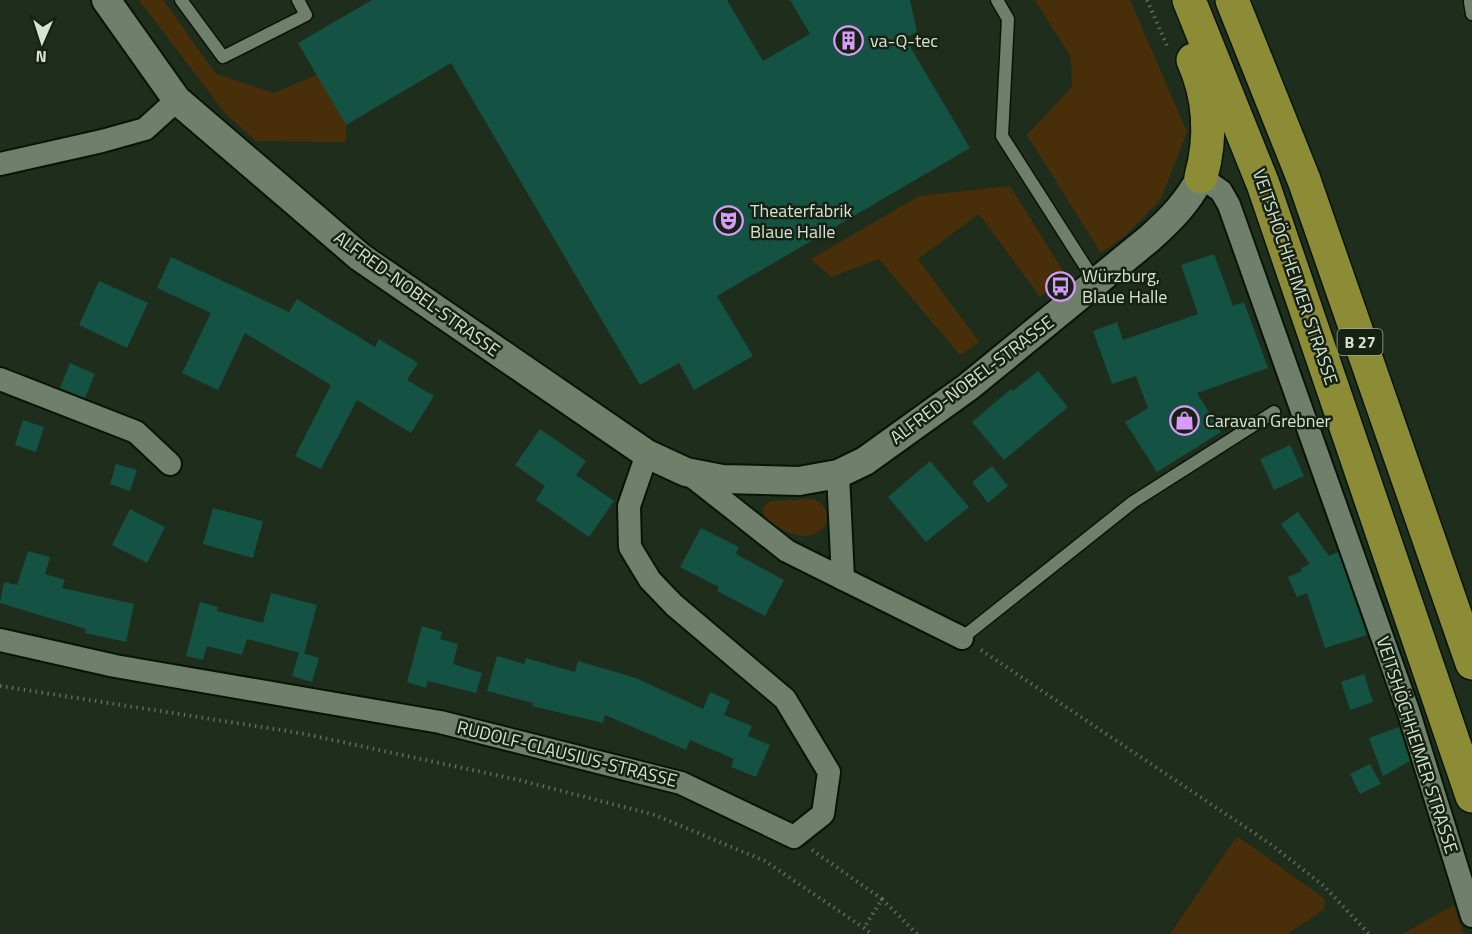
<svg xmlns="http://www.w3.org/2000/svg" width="1472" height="934" viewBox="0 0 1472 934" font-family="'Titillium Web',sans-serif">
  <rect width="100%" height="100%" fill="#1f2d1c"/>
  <!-- green -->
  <g fill="#492f09">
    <polygon points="139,0 163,0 216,74 274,93 317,75 346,125 346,142 256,141 225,113"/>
    <polygon points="1035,0 1130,0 1187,132 1161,199 1126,235 1101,253 1027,135 1072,87 1071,57"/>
    <polygon points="1010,186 1067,277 1040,297 979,214 918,259 979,342 960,355 879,259 831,277 811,259 919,196"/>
    <path d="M812,499C844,509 822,554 780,528C773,523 766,520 763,513L764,506L771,501Z"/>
    <polygon points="1237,836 1325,899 1324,909 1288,934 1170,934"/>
    <polygon points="1454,905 1463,934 1402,934"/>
  </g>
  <!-- building -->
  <g fill="#145244">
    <polygon points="372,0 727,0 763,61 810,34 790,0 910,0 917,32 905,38 970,148 717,296 753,356 694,390 679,363 640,385 451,63 346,125 298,43"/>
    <polygon points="1214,254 1233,306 1244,302 1268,368 1197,393 1221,432 1157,472 1125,422 1148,408 1136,376 1112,384 1093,331 1117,322 1123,340 1198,314 1181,265"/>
    <polygon points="171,257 289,312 297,299 375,347 379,339 418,363 407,380 434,396 411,433 357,400 321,469 295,456 331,385 245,333 218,390 182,373 211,313 157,288"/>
    <polygon points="99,281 148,303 127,348 79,325"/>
    <polygon points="70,363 95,374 85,398 60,388"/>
    <polygon points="1038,371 1068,407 1004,460 972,422 1011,389 1013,391"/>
    <polygon points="23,420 44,427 36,452 15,445"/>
    <polygon points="540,429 586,461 576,475 614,501 589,537 536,500 545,486 515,465"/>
    <polygon points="1290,445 1304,476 1274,490 1260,459"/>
    <polygon points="930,461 969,507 926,542 888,497"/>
    <polygon points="116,464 137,470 130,491 110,484"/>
    <polygon points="992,466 1008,486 988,503 972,482"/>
    <polygon points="213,508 263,521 253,558 203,544"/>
    <polygon points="130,509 165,527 147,563 112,545"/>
    <polygon points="1298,512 1329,556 1338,552 1367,635 1325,648 1307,593 1297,597 1288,577 1302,571 1301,568 1310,564 1281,524"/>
    <polygon points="701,528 739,547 736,554 784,580 765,616 717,591 719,587 680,567"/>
    <polygon points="28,551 50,557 45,574 65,580 62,588 134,604 126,642 85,633 86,629 0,603 4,582 17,585"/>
    <polygon points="271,593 317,605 304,654 247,639 242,655 207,646 203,660 186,656 200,602 218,607 217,611 263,623"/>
    <polygon points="422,626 442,632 440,639 458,644 453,664 482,673 476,693 428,681 426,688 407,682"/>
    <polygon points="299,652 319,658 312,682 292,676"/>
    <polygon points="497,656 524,664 526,658 575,672 578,661 636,678 703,709 710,692 730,701 724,715 752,726 748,736 770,745 756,777 731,767 734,759 690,740 686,750 605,715 603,723 532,706 533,703 487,691"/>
    <polygon points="1364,674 1373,702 1350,710 1341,682"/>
    <polygon points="1399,727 1410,761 1383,776 1369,738"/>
    <polygon points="1370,764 1381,784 1360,794 1350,774"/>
  </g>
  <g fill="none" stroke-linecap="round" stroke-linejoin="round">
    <defs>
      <g id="service">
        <polyline points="181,0 223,57 306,15 298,0"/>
        <polyline points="997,0 1008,19 1002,136 1096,283"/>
        <polyline points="1470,2 1472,14"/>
        <polyline points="962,638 1133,502 1274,412"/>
      </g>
      <g id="minor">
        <polyline points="0,164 102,141 145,129 177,100"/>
        <polyline points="1201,177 1221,191 1229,205 1409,713 1472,916"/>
        <polyline points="0,379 136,432 170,464"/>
        <polyline points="688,473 787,551 962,638"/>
        <polyline points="838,474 843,579"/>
        <polyline points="0,640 115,666 440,722 681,783 794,837 823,814 829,772 785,699 674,605 650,580 630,547 629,506 647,454"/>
      </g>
      <path id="tertiary" d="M106,0L177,100L360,257L647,454L686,472L722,479L799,481L838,474L865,461L968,387L1150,238C1172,218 1186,204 1201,177"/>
      <g id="trunk">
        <polyline points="1189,0 1263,184 1472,796"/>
        <polyline points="1232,0 1304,180 1472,663"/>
        <path d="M1193,60C1210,98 1212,137 1201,177"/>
      </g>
    </defs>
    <!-- service casing -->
    <use href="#service" stroke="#081506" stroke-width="15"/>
    <!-- minor casing -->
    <use href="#minor" stroke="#081506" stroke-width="26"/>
    <!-- tertiary casing -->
    <use href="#tertiary" stroke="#081506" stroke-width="32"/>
    <!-- trunk casing -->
    <use href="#trunk" stroke="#081506" stroke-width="36"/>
    <!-- path -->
    <g stroke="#5f6b5d" stroke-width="4" stroke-dasharray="1.5 4.5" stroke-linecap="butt">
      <polyline points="1147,0 1168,48"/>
      <polyline points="981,650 1269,843 1324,886 1369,934"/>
      <polyline points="0,686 300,733 519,780 655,815 765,861 864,928 871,934"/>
      <polyline points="812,850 882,899 864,928"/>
      <polyline points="882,899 917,934"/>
    </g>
    <!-- service -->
    <use href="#service" stroke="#6f7f6b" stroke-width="12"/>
    <!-- minor -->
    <use href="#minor" stroke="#6f7f6b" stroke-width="22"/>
    <!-- tertiary -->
    <use href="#tertiary" stroke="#6f7f6b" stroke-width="28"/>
    <!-- trunk -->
    <use href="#trunk" stroke="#8c8b36" stroke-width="33"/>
  </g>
  <!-- icons -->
  <defs>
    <symbol id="building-ring" viewBox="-11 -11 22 22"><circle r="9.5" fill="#162313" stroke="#d79bf9" stroke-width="1.5"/><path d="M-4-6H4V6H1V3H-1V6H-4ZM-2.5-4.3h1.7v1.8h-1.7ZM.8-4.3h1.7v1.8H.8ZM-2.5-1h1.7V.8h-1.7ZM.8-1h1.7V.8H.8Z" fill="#d79bf9"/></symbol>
    <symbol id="theatre-ring" viewBox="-11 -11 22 22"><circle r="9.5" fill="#162313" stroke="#d79bf9" stroke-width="1.5"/><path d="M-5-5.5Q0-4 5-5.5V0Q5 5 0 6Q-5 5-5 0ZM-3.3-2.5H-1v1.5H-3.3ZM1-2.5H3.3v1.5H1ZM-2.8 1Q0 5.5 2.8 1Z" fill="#d79bf9"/></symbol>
    <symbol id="bus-ring" viewBox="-11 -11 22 22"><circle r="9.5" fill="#162313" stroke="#d79bf9" stroke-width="1.5"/><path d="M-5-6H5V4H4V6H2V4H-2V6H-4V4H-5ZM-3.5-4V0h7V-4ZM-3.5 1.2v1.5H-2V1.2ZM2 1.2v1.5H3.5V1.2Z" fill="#d79bf9"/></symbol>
    <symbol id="shop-ring" viewBox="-11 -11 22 22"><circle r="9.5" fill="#162313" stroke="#d79bf9" stroke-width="1.5"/><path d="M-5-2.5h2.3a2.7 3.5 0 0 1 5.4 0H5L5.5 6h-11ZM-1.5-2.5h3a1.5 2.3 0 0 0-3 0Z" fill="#d79bf9"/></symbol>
  </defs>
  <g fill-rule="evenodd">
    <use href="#building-ring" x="832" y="24" width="33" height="33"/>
    <use href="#theatre-ring" x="712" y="204" width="33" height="33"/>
    <use href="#bus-ring" x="1044" y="270" width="33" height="33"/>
    <use href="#shop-ring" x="1168" y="404" width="33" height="33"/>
  </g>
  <g text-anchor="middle" stroke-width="5" stroke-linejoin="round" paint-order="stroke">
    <!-- shield labels -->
    <rect fill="#162313" stroke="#9ea89c" stroke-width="1.5" x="1337.5" y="329" width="45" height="26" rx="4.5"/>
    <g font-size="16" font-weight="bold" fill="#d8e1d6">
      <text x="1360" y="348">B 27</text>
    </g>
    <!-- poi labels -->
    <g font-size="18" fill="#d8e1d6" stroke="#162313" text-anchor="start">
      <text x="870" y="47">va-Q-tec</text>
      <text x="750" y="217">Theaterfabrik<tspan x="750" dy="21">Blaue Halle</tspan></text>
      <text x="1082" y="282">Würzburg,<tspan x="1082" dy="21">Blaue Halle</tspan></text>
      <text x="1205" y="427">Caravan Grebner</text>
    </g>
    <!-- street labels -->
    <g font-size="18" fill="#d8e1d6" stroke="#162313">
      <text transform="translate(1295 277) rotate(71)" y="6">VEITSHÖCHHEIMER STRASSE</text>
      <text transform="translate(417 294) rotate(36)" y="6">ALFRED-NOBEL-STRASSE</text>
      <text transform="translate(972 380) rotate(-37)" y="6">ALFRED-NOBEL-STRASSE</text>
      <text transform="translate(1417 745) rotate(72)" y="6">VEITSHÖCHHEIMER STRASSE</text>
      <text transform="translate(567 754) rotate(14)" y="6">RUDOLF-CLAUSIUS-STRASSE</text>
    </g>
  </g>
  <!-- north arrow -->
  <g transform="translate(42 42) rotate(183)" stroke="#162313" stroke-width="4.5" paint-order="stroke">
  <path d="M0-4.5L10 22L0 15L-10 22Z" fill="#d8e1d6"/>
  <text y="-9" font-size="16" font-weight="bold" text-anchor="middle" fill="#d8e1d6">N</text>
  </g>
</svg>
